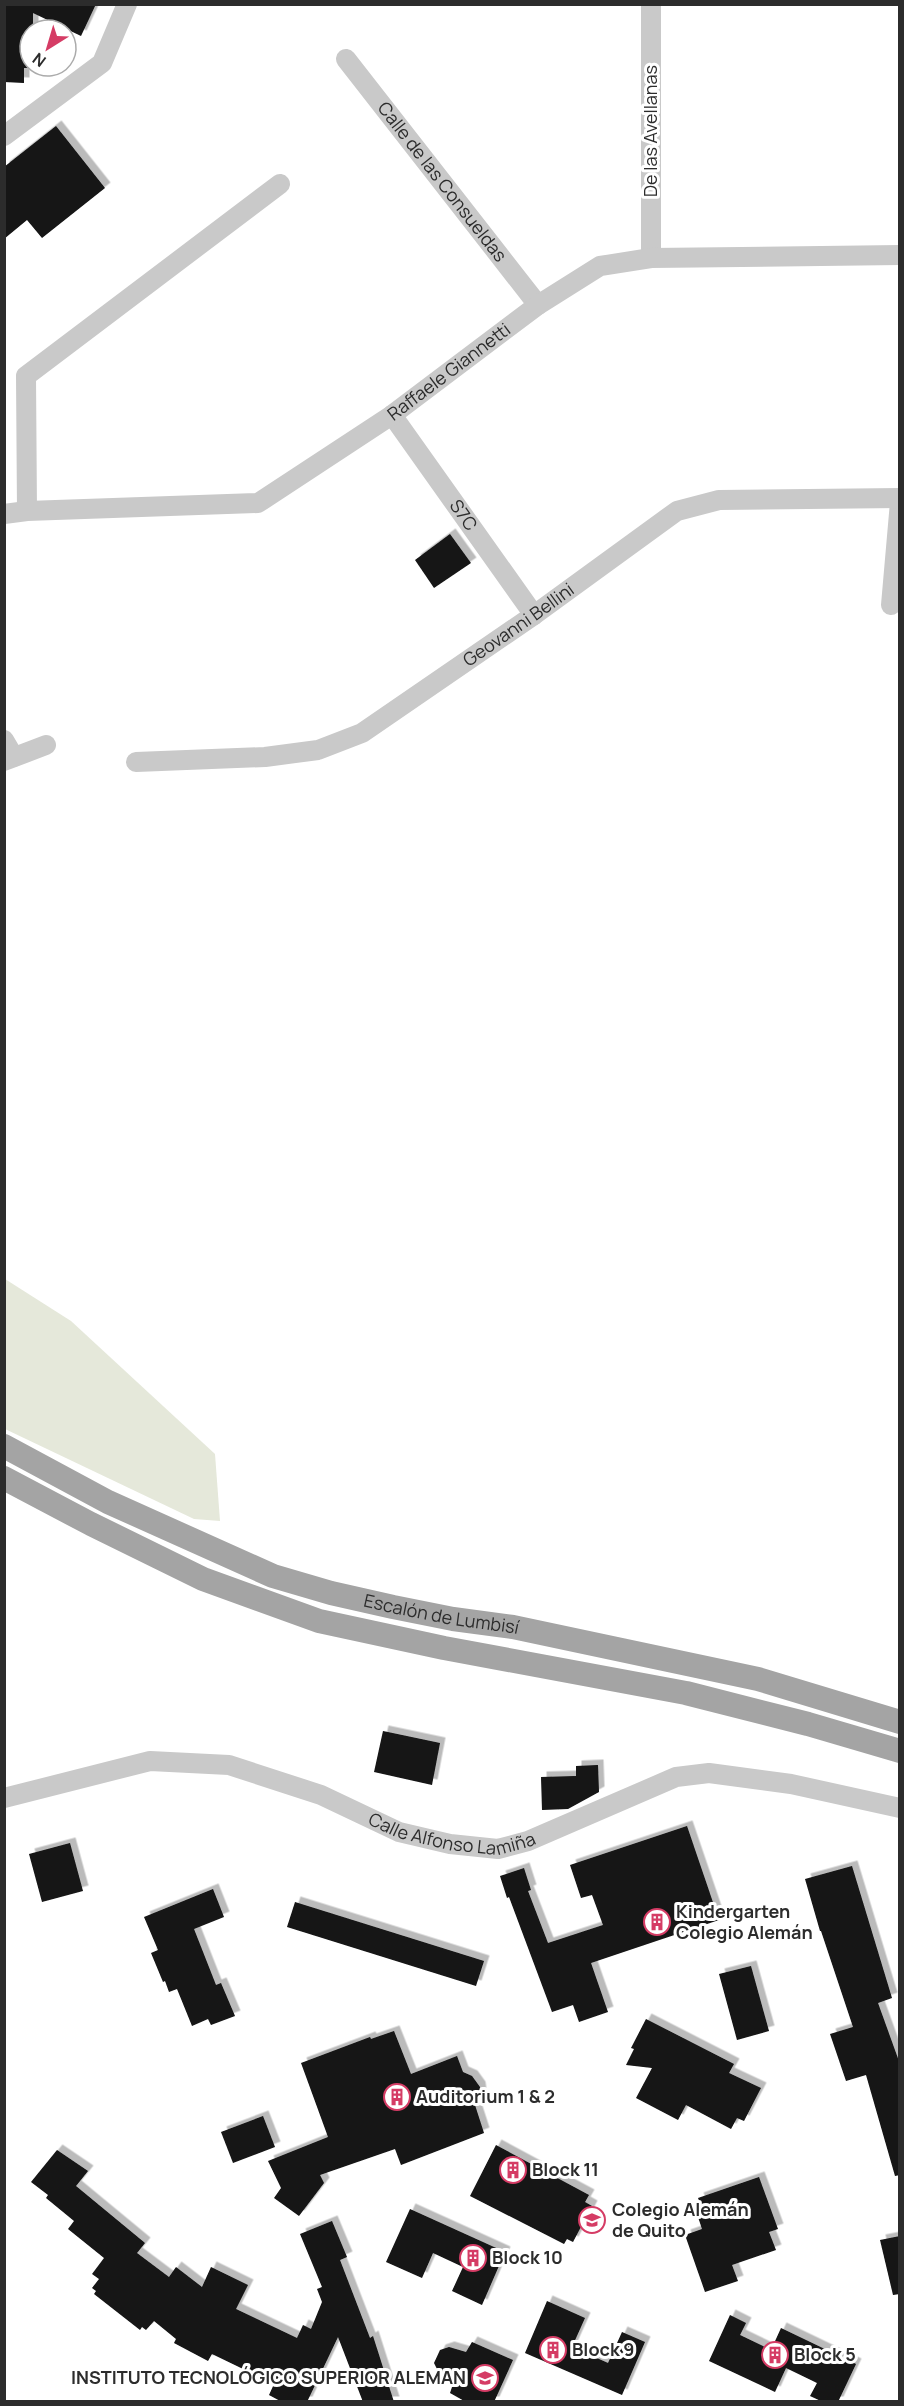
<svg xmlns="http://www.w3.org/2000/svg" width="904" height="2406" viewBox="0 0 904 2406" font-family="Manrope,sans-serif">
  <defs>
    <filter id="shadow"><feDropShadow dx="5.5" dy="-5.5" stdDeviation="0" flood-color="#0004"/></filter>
  </defs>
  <rect width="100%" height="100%" fill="#fff"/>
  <!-- green -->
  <polygon fill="#e5e8da" points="5,1279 71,1321 215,1454 220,1521 194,1519 5,1429"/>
  <!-- building -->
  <g fill="#131313" filter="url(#shadow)">
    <polygon points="4,4 96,4 81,36 33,13 33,30 30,30 30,68 24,68 24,83 4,82"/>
    <polygon points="56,126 105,188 42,238 27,220 4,239 4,167"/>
    <polygon points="450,534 471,563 434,588 415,560"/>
    <polygon points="383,1731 440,1743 432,1785 374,1772"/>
    <polygon points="598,1765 599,1792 568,1809 542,1810 541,1777 576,1776 576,1766"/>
    <polygon points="687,1826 719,1920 591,1963 608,2012 579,2022 573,2005 552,2012 509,1897 507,1898 500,1876 524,1868 531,1890 528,1891 548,1943 603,1925 592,1895 581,1898 570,1865"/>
    <polygon points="70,1843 83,1891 42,1902 29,1854"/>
    <polygon points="852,1866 892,1998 878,2003 900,2064 900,2175 895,2176 866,2075 846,2081 830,2034 853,2027 821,1931 820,1931 805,1879"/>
    <polygon points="213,1889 224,1917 194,1929 216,1985 221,1983 235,2016 211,2025 208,2019 192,2026 177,1989 169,1992 165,1981 163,1982 151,1953 158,1950 144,1917"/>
    <polygon points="295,1902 484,1961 476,1986 287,1927"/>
    <polygon points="751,1966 769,2031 737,2040 719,1974"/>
    <polygon points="646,2019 734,2064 729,2073 761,2088 744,2121 737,2118 731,2129 686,2105 678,2120 636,2098 652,2068 626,2065 634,2049 631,2048"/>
    <polygon points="394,2031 411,2074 457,2056 463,2072 472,2076 480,2087 481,2094 475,2105 484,2133 401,2165 395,2149 320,2175 324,2183 299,2216 274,2198 281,2188 268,2161 328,2137 301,2063 370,2037 371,2039"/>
    <polygon points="263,2116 275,2147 233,2163 221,2132"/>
    <polygon points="496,2145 589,2195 585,2202 592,2206 573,2242 567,2239 564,2244 470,2196"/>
    <polygon points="57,2150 88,2171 76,2186 145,2243 137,2253 169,2277 176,2267 202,2287 211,2267 248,2285 236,2309 297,2338 303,2325 311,2329 322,2302 317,2289 322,2287 300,2234 332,2221 347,2257 340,2260 370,2338 373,2336 394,2402 363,2402 338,2337 307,2402 282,2402 269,2395 274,2384 212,2354 208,2361 174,2343 176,2339 154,2321 146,2330 142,2327 140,2330 94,2294 96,2291 92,2288 99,2279 92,2274 104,2258 68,2229 74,2221 46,2198 48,2195 31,2182"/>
    <polygon points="759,2177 778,2229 769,2232 776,2250 732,2265 738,2281 705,2292 685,2235 702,2229 698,2217 705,2215 698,2198"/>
    <polygon points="410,2209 505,2252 482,2305 452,2291 463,2267 433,2253 422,2278 386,2262"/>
    <polygon points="900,2236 900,2294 893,2295 880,2240"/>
    <polygon points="547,2301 585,2318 572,2347 608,2363 622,2332 645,2342 622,2395 525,2353"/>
    <polygon points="730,2315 746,2323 740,2335 771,2350 781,2328 856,2364 838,2402 823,2402 810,2396 817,2383 786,2368 775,2392 709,2361"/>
    <polygon points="472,2342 513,2360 494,2402 466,2402 450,2393 454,2381 438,2371 434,2363 440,2350 449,2347 466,2352"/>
  </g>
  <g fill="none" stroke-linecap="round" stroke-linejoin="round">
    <!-- minor -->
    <g stroke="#c9c9c9" stroke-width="20">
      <path id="s1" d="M346,59L538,305"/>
      <polyline points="4,136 102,63 127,4"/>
      <polyline points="651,258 651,4"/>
      <path id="s2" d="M392,415L534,615"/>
      <polyline points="27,511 26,376 280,184"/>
      <path id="s3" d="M4,514L27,511L258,503L392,415L538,305L600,266L651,258L900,255"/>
      <polyline points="891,605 900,502"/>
      <polyline points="4,740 14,757"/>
      <polyline points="4,761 46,745"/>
      <path id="s4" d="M136,762L265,757L318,750L362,733L534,615L677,511L719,500L900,498"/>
      <path id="s5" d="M4,1798L150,1761L229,1765L321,1795L399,1832L450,1844L498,1849L528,1841L676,1777L709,1773L791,1784L900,1808"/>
    </g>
    <!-- major -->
    <g stroke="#a4a4a4" stroke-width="24">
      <path id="s6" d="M4,1446L108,1502L273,1576L331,1593L393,1607L453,1619L513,1627L758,1679L900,1722"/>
      <polyline points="4,1478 91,1524 203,1579 319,1621 444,1648 686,1693 808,1724 900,1751"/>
    </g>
  </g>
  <!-- icons -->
  <defs>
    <symbol id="building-ring" viewBox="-11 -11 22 22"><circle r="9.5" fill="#fff" stroke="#d53c65" stroke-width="1.5"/><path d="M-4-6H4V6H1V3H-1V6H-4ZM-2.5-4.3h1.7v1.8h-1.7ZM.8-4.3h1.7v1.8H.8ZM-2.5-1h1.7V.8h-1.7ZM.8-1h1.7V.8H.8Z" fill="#d53c65"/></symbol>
    <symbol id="school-ring" viewBox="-11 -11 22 22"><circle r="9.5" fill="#fff" stroke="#d53c65" stroke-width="1.5"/><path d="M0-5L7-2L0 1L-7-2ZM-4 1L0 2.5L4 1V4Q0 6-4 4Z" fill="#d53c65"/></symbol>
    <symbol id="university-ring" viewBox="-11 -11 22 22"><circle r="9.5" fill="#fff" stroke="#d53c65" stroke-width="1.5"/><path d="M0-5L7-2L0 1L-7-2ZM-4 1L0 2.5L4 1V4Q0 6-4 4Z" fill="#d53c65"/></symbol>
  </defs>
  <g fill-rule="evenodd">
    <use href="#building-ring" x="642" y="1907" width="30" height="30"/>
    <use href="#building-ring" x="382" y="2082" width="30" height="30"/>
    <use href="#building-ring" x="498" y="2155" width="30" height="30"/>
    <use href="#school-ring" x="577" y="2205" width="30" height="30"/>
    <use href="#building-ring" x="458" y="2243" width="30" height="30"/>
    <use href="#building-ring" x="538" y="2335" width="30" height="30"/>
    <use href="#building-ring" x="760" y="2340" width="30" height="30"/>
    <use href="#university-ring" x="470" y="2363" width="30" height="30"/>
  </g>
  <g text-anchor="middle" stroke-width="6" stroke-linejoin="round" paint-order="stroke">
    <!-- street labels -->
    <g font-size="18" fill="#2c2c2c" stroke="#fff">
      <text transform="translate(651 131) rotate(-90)" y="6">De las Avellanas</text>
      <text dy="6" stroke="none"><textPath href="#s1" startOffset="156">Calle de las Consueldas</textPath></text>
      <text dy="6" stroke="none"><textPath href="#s3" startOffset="486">Raffaele Giannetti</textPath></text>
      <text dy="6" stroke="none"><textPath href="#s2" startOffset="123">S7C</textPath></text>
      <text dy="6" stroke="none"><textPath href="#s4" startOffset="420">Geovanni Bellini</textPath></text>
      <text dy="6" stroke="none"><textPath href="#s6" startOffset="472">Escalón de Lumbisí</textPath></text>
      <text dy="6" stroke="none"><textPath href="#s5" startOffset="466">Calle Alfonso Lamiña</textPath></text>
    </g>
    <!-- poi labels -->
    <g font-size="18" font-weight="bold" fill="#2c2c2c" stroke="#fff" text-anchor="start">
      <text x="676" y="1918">Kindergarten<tspan x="676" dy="21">Colegio Alemán</tspan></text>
      <text x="416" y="2103">Auditorium 1 &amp; 2</text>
      <text x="532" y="2176">Block 11</text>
      <text x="612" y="2216">Colegio Alemán<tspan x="612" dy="21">de Quito</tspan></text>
      <text x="492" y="2264">Block 10</text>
      <text x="572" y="2356">Block 9</text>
      <text x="794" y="2361">Block 5</text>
      <text x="466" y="2384" text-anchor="end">INSTITUTO TECNOLÓGICO SUPERIOR ALEMAN</text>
    </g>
  </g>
  <!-- border -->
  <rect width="904" height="2406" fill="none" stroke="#2c2c2c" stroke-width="12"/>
  <!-- north arrow -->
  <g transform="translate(48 48) rotate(217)"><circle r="28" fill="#ffffff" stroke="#ababab" stroke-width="1.5"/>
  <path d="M0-4.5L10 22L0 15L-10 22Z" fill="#d53c65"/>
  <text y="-9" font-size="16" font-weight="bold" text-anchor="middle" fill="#2c2c2c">N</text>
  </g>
</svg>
